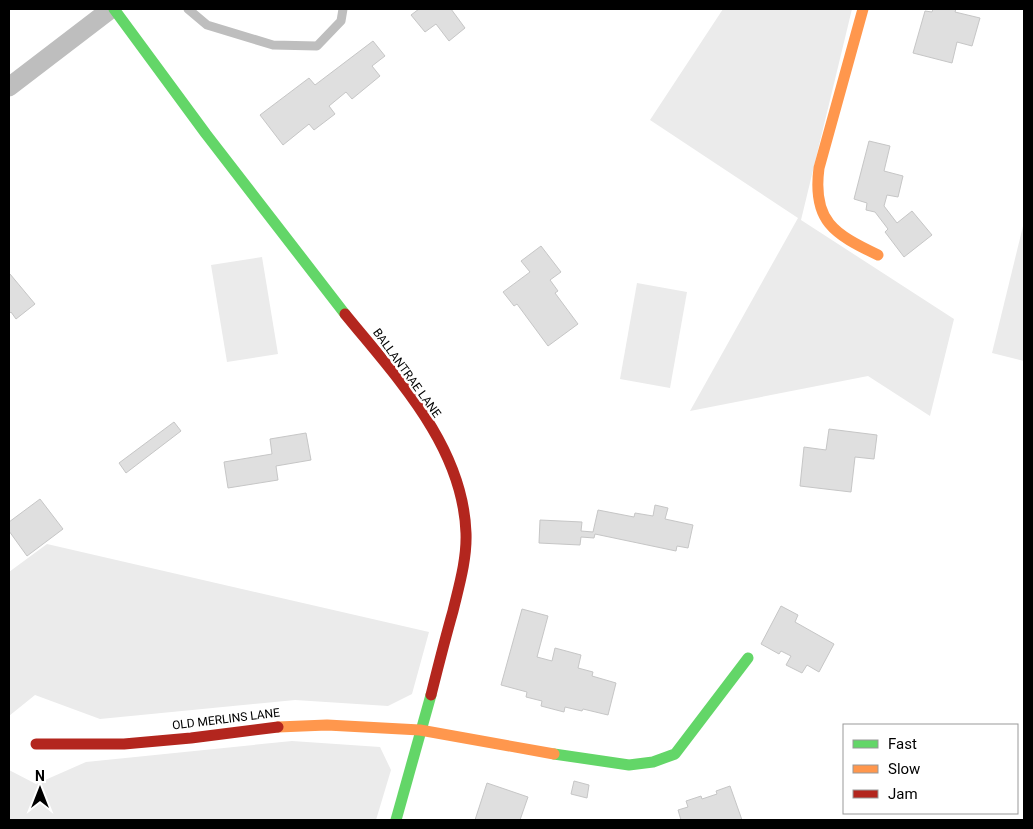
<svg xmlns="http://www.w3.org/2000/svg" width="1033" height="829" viewBox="0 0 1033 829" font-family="Roboto,sans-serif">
  <rect width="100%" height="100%" fill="#fff"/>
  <!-- green -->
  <g fill="#ebebeb">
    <polygon points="723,9 852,9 801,220 954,319 930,416 868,376 690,411 798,218 650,120"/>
    <polygon points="1024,222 1024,361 992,353"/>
    <polygon points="262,257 278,354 227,362 211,265"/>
    <polygon points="637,283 687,292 670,388 620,379"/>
    <polygon points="47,544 429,632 412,694 388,706 295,700 100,719 35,695 9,716 9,572"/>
    <polygon points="292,741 380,747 391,770 376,820 9,820 9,770 36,784 86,762"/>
  </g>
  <!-- building -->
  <g fill="#dfdfdf" stroke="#c6c6c6">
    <polygon points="419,9 451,9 465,28 449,41 436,24 425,32 411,15"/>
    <polygon points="933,9 956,9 955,12 980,18 972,46 957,42 952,63 913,53 925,11 932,12"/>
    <polygon points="373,41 385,56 372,66 380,76 352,99 346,92 329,106 335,114 314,130 309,124 283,145 260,115 309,78 315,85"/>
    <polygon points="869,141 890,146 884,171 903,176 898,197 887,195 884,206 897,223 912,211 932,235 904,257 885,232 888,229 875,212 866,210 867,203 854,199"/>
    <polygon points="541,246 561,272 550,280 558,291 555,293 578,324 548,346 517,304 514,306 503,292 530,272 521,261"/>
    <polygon points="10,274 35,304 16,319 11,312 9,314 9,275"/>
    <polygon points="174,422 181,431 126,473 119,463"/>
    <polygon points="829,429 877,435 874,459 855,457 851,492 800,486 804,447 826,450"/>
    <polygon points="306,433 311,460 276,466 278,480 228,488 224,462 272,454 270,439"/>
    <polygon points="40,499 63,529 27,556 9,531 9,522"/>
    <polygon points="655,505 668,508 665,519 693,525 688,548 677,546 676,551 595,534 594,538 581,537 580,545 539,543 540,520 582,522 581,531 593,532 598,510 634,517 635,513 653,516"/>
    <polygon points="781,606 798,615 795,622 834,644 819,672 807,665 802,673 786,665 791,656 781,651 779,654 761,644"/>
    <polygon points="522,609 548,616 537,657 552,661 555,648 581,655 578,668 593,672 592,676 616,683 608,715 583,709 582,711 565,707 564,712 541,706 542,701 526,697 527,692 501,685"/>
    <polygon points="574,781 589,785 587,798 571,794"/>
    <polygon points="487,783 528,797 520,820 475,820"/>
    <polygon points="730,786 742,820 681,820 678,810 688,807 686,801 701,796 702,799 717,794 716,791"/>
  </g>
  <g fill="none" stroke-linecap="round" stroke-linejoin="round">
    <!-- lane -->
    <polyline stroke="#bebebe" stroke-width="9" points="188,9 207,25 273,45 317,46 341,21 343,9"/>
    <!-- street -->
    <polyline stroke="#bebebe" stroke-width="19" points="9,87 111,9"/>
    <!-- fast -->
    <g stroke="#63d668" stroke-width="11">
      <polyline points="114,9 206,134 345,314"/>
      <polyline points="554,754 629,765 653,762 675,754 748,658"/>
      <polyline points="396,820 431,695"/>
    </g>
    <!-- slow -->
    <g stroke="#ff974d" stroke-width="11">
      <path d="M863,9L819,168C812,221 834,234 878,255"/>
      <polyline points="278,727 327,725 420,730 554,754"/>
    </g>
    <!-- jam -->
    <g stroke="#b3261e" stroke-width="11">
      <path d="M345,314C397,378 463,446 466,533C467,559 459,586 453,611C445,639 438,667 431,695"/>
      <polyline points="36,744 124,744 191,738 278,727"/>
    </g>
  </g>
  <g text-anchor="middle" stroke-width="5" stroke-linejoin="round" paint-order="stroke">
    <!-- street labels -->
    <g font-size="12" fill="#000" stroke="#fff">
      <text transform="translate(407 373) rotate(54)" y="4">BALLANTRAE LANE</text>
      <text transform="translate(226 719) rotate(-7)" y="4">OLD MERLINS LANE</text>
    </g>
  </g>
  <!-- border -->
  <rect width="1033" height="829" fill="none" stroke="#000000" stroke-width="20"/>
  <!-- legend -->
  <rect x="843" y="724" width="175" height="90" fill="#ffffff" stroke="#999999"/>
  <rect x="853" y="740" width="25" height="8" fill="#63d668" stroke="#999999"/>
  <text x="888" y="749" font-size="15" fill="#000000">Fast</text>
  <rect x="853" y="765" width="25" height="8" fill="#ff974d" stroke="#999999"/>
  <text x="888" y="774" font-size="15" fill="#000000">Slow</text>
  <rect x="853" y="790" width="25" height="8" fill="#b3261e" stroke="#999999"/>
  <text x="888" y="799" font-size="15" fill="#000000">Jam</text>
  <!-- north arrow -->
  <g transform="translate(40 789)" stroke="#ffffff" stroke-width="4" paint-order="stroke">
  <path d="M0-4L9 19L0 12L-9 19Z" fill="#000000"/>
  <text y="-8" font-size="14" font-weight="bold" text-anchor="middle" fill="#000000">N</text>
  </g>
</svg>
